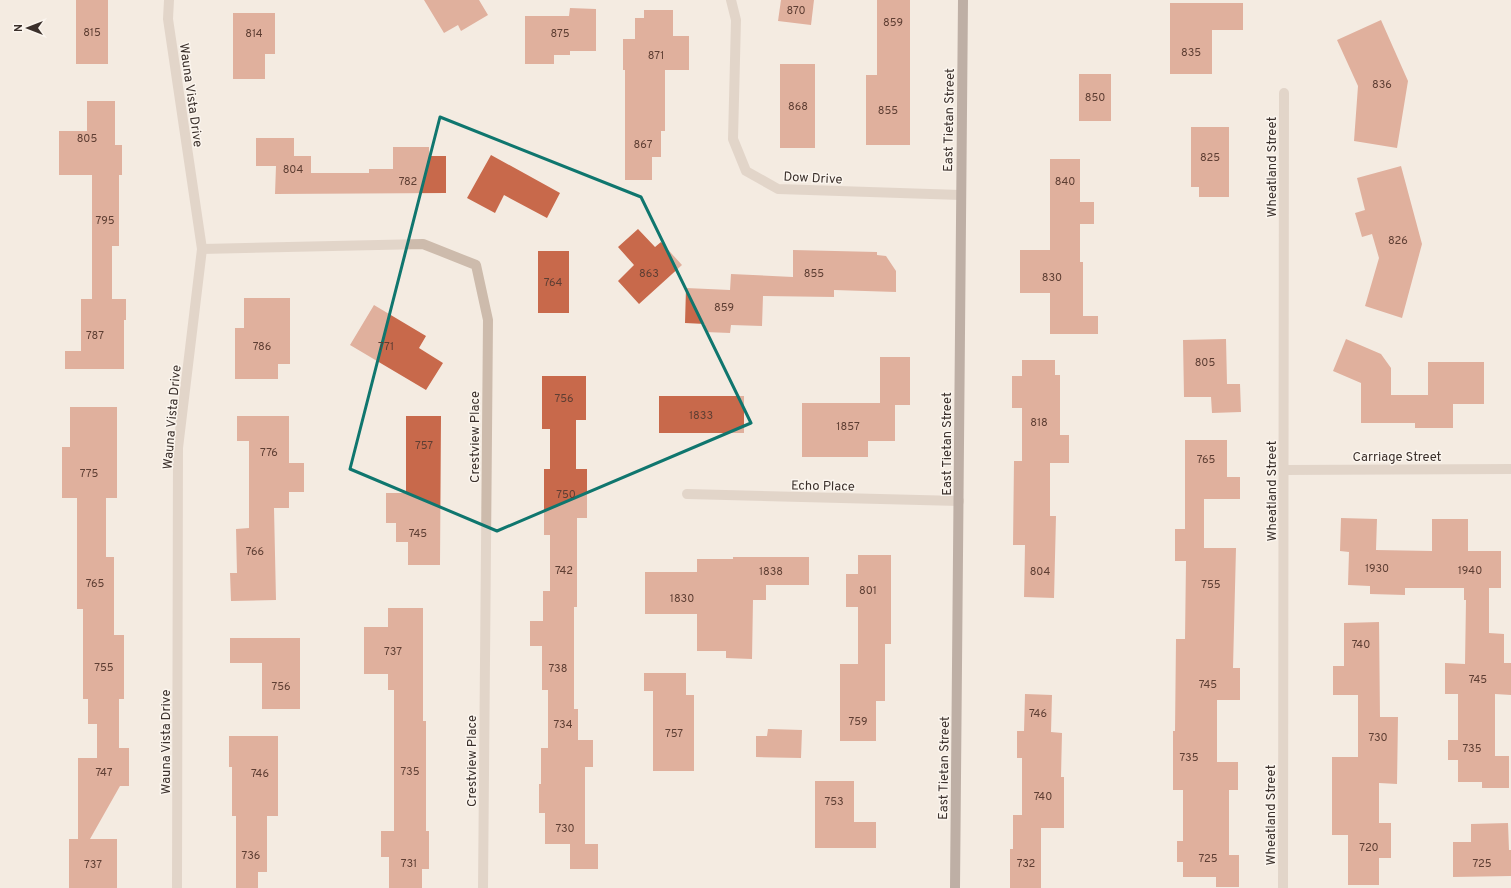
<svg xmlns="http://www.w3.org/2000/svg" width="1511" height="888" viewBox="0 0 1511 888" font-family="Overpass,sans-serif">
  <rect width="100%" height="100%" fill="#f4ebe1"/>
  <!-- building -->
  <g fill="#c8694b">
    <rect x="76" y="0" width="32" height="64"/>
    <polygon points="424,0 479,0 488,15 461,31 458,25 444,33"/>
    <polygon points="781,0 814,0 811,25 778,21"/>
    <polygon points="877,0 910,0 910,145 866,145 866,75 877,75"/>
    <polygon points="1170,3 1243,3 1243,30 1212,30 1212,74 1170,74"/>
    <polygon points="570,8 596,9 596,51 570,51 570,55 554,55 554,64 525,64 525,16 569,16"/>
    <polygon points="644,10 673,10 673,36 689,36 689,70 665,70 665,131 661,131 661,157 652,157 652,180 625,180 625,70 623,70 623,39 635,39 635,18 644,18"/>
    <polygon points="233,13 275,13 275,54 265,54 265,79 233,79"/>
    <polygon points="1381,20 1408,81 1397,148 1354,141 1358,86 1337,40"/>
    <rect x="780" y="64" width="35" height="84"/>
    <rect x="1079" y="74" width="32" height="47"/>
    <polygon points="87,101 115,101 115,145 122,145 122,175 119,175 119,246 112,246 112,299 126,299 126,320 124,320 124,369 65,369 65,351 81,351 81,299 92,299 92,175 59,175 59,131 87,131"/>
    <polygon points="1191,127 1229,127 1229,197 1199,197 1199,187 1191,187"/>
    <polygon points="256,138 294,138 294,156 311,156 311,173 369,173 369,169 393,169 393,147 429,147 429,156 446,156 446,193 275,194 276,166 256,166"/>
    <polygon points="491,155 560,193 547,218 504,195 495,213 467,198"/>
    <polygon points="1050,159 1080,159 1080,202 1094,202 1094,224 1080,224 1080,262 1083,262 1083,316 1098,316 1098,334 1050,334 1050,293 1020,293 1020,250 1050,250"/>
    <polygon points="1401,166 1422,244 1402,318 1365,306 1379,258 1372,234 1362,237 1355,213 1365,210 1357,178"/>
    <polygon points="638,229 655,247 661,242 682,265 639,304 618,281 634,265 618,247"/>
    <polygon points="793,250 877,252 877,255 886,256 896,271 896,292 834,290 834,297 763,296 762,326 731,325 730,333 705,332 705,324 685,323 686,288 730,290 731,274 793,277"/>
    <rect x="538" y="251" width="31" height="62"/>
    <polygon points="244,298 290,298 290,364 278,364 278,379 235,379 235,328 244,328"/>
    <polygon points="374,305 426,336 419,348 443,363 426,390 350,345"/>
    <polygon points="1226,339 1227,384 1240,384 1241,412 1212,413 1211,397 1184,397 1183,340"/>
    <polygon points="1346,339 1381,354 1391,368 1391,395 1428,395 1428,362 1484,362 1484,404 1453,404 1453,428 1415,428 1415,423 1361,423 1361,383 1333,371"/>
    <polygon points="880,357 910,357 910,405 895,405 895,441 868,441 868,457 802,457 802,403 880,403"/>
    <polygon points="1022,360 1055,360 1055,375 1060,375 1060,435 1069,435 1069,463 1050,463 1050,516 1056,516 1054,598 1024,597 1025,545 1013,545 1014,461 1022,461 1022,408 1012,408 1012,376 1022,376"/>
    <polygon points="542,376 586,376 586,420 576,420 576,469 587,469 587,518 577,518 577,607 574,607 574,709 578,709 578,740 593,740 593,767 585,767 585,844 598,844 598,869 570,869 570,844 545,844 545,813 539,813 539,784 541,784 541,748 548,748 548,690 542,690 542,646 530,646 530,621 543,621 543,591 550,591 550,535 544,535 544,469 550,469 550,429 542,429"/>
    <rect x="659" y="396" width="85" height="37"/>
    <polygon points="70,407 117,407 117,498 106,498 106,557 114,557 114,635 124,635 124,699 119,699 119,748 129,748 129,786 120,786 90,839 117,839 117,888 69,888 69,839 78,839 78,758 97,758 97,724 88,724 88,699 83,699 83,609 77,609 77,498 62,498 62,447 70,447"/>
    <polygon points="237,416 289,416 289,463 304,463 304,492 289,492 289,508 274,508 276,600 231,601 230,573 237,573 236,529 249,528 249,441 237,441"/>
    <polygon points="406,416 441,416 440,565 408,565 408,542 396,542 396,523 386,523 386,493 406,493"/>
    <polygon points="1185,440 1227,440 1227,477 1240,477 1240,499 1204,499 1204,548 1236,548 1233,668 1240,668 1240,700 1217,700 1217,762 1238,762 1238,790 1229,790 1229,855 1239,855 1239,887 1216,887 1216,877 1183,877 1183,862 1177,862 1177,841 1183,841 1183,790 1173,790 1173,731 1175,731 1176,639 1185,639 1186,561 1175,561 1175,529 1185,529"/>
    <polygon points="1341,518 1377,519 1376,550 1432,551 1432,519 1468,519 1468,551 1501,551 1501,588 1489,588 1489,633 1504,634 1504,663 1511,663 1511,695 1495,694 1495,756 1509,756 1509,788 1482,788 1482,782 1458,782 1458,760 1448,760 1448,740 1458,740 1458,694 1445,694 1445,663 1465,664 1466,600 1464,600 1464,588 1405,588 1405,595 1370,594 1370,586 1348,585 1349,552 1340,551"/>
    <polygon points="858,555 891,555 891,644 885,644 885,701 876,701 876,741 840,741 840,664 858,664 858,607 846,607 846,574 858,574"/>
    <polygon points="733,557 809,557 809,585 766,585 766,600 753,600 752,659 726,658 726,651 697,651 697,614 645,614 645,572 697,572 697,559 733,559"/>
    <polygon points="388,608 423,608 423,721 426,721 426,831 429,831 429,869 422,869 422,888 389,888 389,857 381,857 381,831 394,831 394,690 388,690 388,674 364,674 364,627 388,627"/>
    <polygon points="1379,622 1380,717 1398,717 1397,784 1379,783 1379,823 1391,823 1391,858 1379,858 1379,885 1348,885 1348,835 1332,835 1332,757 1358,757 1358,695 1333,695 1333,666 1344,666 1344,623"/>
    <polygon points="230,638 300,638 300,709 262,709 262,663 230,663"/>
    <polygon points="644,673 686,673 686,695 694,695 694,771 653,771 653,691 644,691"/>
    <polygon points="1025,694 1052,695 1051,732 1062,733 1061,777 1064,777 1064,828 1041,828 1041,888 1010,888 1010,849 1013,849 1013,815 1022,815 1022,758 1017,758 1017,731 1024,731"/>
    <polygon points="768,729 802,730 801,758 756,757 756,736 767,736"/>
    <polygon points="229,736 278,736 278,816 267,816 267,872 258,872 258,888 236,888 236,816 232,816 232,767 229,767"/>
    <polygon points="815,781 854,781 854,822 876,822 876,848 815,848"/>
    <polygon points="1508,823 1509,850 1511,850 1511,876 1453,877 1453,842 1471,842 1471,824"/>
  </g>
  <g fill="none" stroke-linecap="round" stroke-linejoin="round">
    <!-- minor -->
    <g stroke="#cdbbac" stroke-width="10">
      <polyline points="169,0 168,19 202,249 178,448 177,888"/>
      <polyline points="731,0 736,20 733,139 746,171 778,189 961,195"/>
      <polyline points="202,249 423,244 476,265 488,320 483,888"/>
      <polyline points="1284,470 1511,469"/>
      <polyline points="687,494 959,501"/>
      <polyline points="1283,888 1284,93"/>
    </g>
    <!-- major -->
    <polyline stroke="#7d675c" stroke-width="10" points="955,888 963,0"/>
  </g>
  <!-- marked area -->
  <path d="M0 0H1511V888H0ZM440,117L641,197L751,423L497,531L350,469Z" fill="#f4ebe1" fill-opacity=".55" fill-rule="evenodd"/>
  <path fill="none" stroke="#0f766e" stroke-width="3" stroke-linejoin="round" d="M440,117L641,197L751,423L497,531L350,469Z"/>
  <g text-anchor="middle" stroke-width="3" stroke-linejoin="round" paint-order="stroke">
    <!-- number labels -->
    <g font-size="11" fill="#5e3e33">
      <text x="796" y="14">870</text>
      <text x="893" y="26">859</text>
      <text x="92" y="36">815</text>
      <text x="254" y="37">814</text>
      <text x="560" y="37">875</text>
      <text x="1191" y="56">835</text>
      <text x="656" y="59">871</text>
      <text x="1382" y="88">836</text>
      <text x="1095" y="101">850</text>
      <text x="798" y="110">868</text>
      <text x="888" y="114">855</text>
      <text x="87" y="142">805</text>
      <text x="643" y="148">867</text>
      <text x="1210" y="161">825</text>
      <text x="293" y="173">804</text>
      <text x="408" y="185">782</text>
      <text x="1065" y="185">840</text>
      <text x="105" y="224">795</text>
      <text x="1398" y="244">826</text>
      <text x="649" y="277">863</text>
      <text x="814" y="277">855</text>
      <text x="1052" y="281">830</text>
      <text x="553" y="286">764</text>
      <text x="724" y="311">859</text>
      <text x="95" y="339">787</text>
      <text x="262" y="350">786</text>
      <text x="386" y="350">771</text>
      <text x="1205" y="366">805</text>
      <text x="564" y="402">756</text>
      <text x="701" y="419">1833</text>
      <text x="1039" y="426">818</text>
      <text x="848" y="430">1857</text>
      <text x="424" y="449">757</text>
      <text x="269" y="456">776</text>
      <text x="1206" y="463">765</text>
      <text x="89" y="477">775</text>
      <text x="566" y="498">750</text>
      <text x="418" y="537">745</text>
      <text x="255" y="555">766</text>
      <text x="1377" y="572">1930</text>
      <text x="564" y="574">742</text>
      <text x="1470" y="574">1940</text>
      <text x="771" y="575">1838</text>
      <text x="1040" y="575">804</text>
      <text x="95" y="587">765</text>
      <text x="1211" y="588">755</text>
      <text x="868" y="594">801</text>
      <text x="682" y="602">1830</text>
      <text x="1361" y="648">740</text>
      <text x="393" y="655">737</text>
      <text x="104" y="671">755</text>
      <text x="558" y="672">738</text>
      <text x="1478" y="683">745</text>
      <text x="1208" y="688">745</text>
      <text x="281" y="690">756</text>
      <text x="1038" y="717">746</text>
      <text x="858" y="725">759</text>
      <text x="563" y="728">734</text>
      <text x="674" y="737">757</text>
      <text x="1378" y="741">730</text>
      <text x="1472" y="752">735</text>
      <text x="1189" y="761">735</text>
      <text x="410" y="775">735</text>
      <text x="104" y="776">747</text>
      <text x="260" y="777">746</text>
      <text x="1043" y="800">740</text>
      <text x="834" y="805">753</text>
      <text x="565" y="832">730</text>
      <text x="1369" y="851">720</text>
      <text x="251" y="859">736</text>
      <text x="1208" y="862">725</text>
      <text x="409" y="867">731</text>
      <text x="1026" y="867">732</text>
      <text x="1482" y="867">725</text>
      <text x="93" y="868">737</text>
    </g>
    <!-- street labels -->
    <g font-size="13" fill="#3b302b" stroke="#fbf5ee">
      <text transform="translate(192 95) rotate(82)" y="5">Wauna Vista Drive</text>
      <text transform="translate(948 120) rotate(-89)" y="5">East Tietan Street</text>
      <text transform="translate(1271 167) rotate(-90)" y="5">Wheatland Street</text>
      <text transform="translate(813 177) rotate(3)" y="5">Dow Drive</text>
      <text transform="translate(171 417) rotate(-85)" y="5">Wauna Vista Drive</text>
      <text transform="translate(474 437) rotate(-90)" y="5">Crestview Place</text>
      <text transform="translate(946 444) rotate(-90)" y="5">East Tietan Street</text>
      <text x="1397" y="461">Carriage Street</text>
      <text transform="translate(823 485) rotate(1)" y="5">Echo Place</text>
      <text transform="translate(1271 491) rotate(-90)" y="5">Wheatland Street</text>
      <text transform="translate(165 742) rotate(-90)" y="5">Wauna Vista Drive</text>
      <text transform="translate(471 761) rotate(-90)" y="5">Crestview Place</text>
      <text transform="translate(943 768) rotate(-89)" y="5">East Tietan Street</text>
      <text transform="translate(1270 815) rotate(-90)" y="5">Wheatland Street</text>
    </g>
  </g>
  <!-- north arrow -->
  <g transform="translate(28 28) rotate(270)" stroke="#fbf5ee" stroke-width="3" paint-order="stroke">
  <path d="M0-3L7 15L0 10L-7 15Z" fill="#3b302b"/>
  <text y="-6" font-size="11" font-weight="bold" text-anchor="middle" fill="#3b302b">N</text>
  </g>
</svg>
